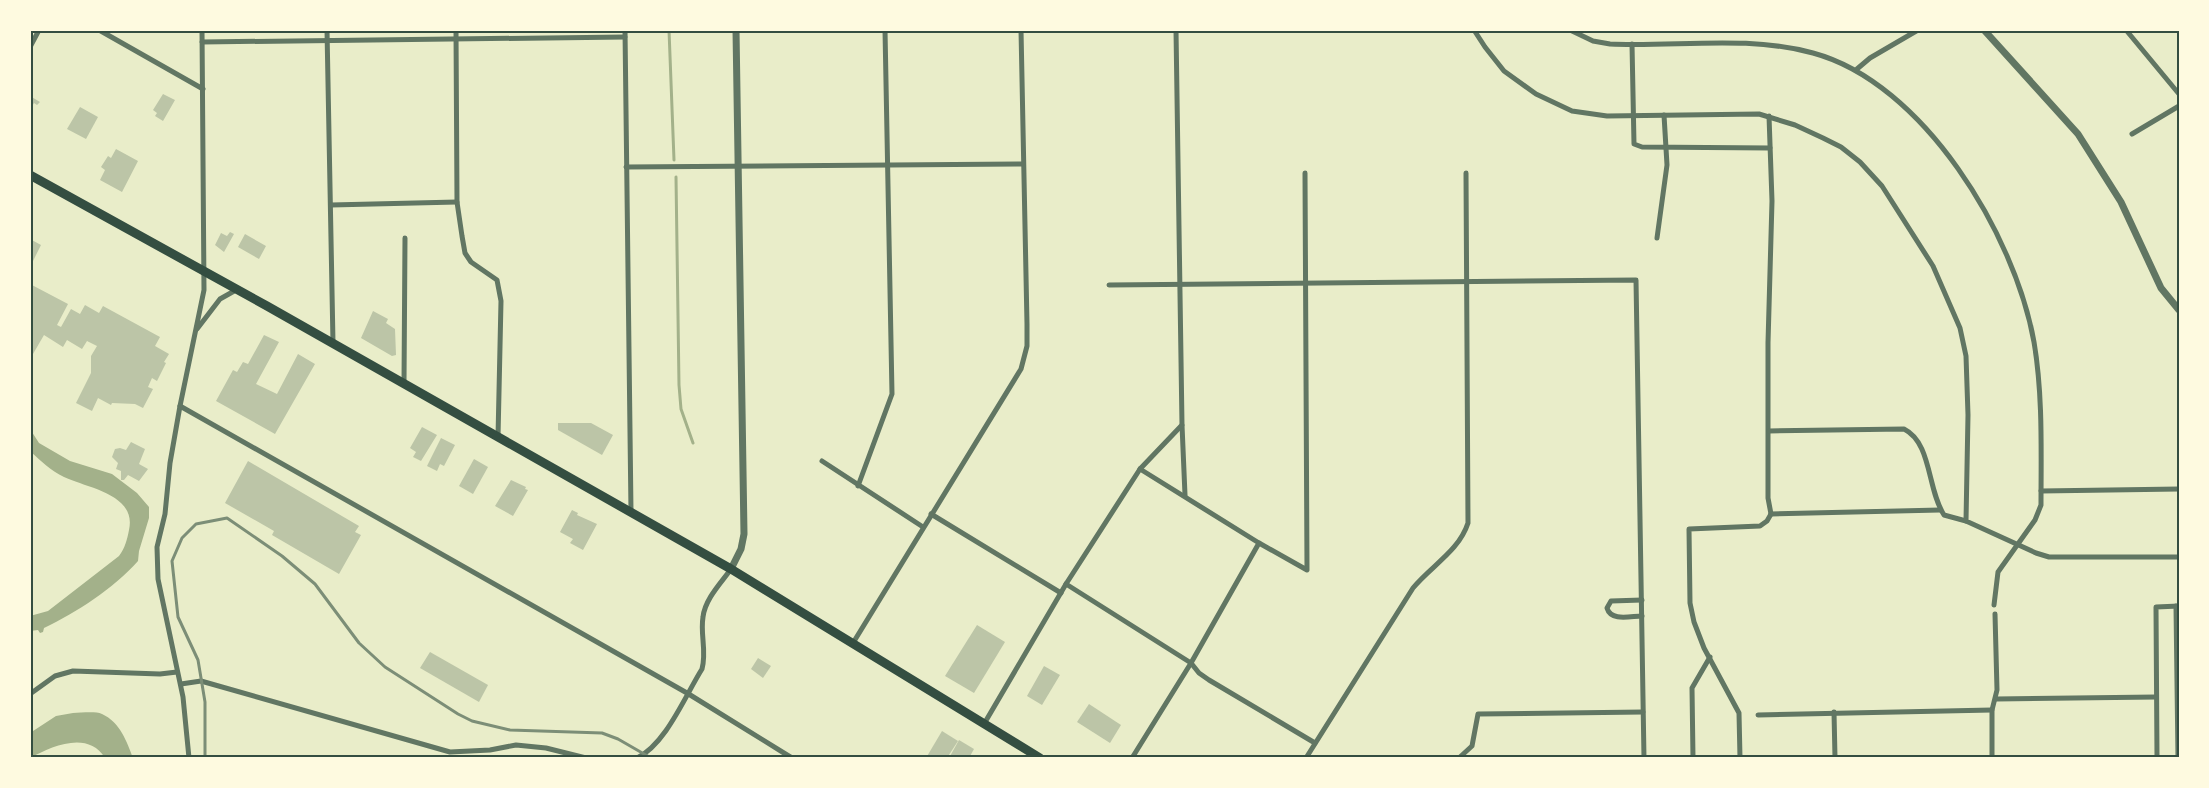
<svg xmlns="http://www.w3.org/2000/svg" width="2209" height="788" viewBox="0 0 2209 788" font-family="Quicksand,sans-serif">
  <rect width="100%" height="100%" fill="#e9edc9"/>
  <!-- water -->
  <g fill="#a3b18a">
    <path d="M30,429L39,443L70,461L112,474L137,493L149,507V518L139,551L138,561C113,589 77,612 44,628L43,632L40,633L38,630L30,631V616L48,611L119,556C125,548 127,540 129,530C137,494 87,488 64,477C51,471 41,461 30,451Z"/>
    <path d="M73,713C81,713 95,711 102,714C120,722 127,742 133,758H105C88,730 52,746 30,758V733L56,716Z"/>
  </g>
  <g fill="none" stroke-linecap="round" stroke-linejoin="round">
    <!-- stream -->
    <g stroke="#a3b18a" stroke-width="3">
      <polyline points="669,30 674,160"/>
      <polyline points="676,177 679,385 681,409 693,443"/>
    </g>
  </g>
  <!-- building -->
  <g fill="#bcc5a7">
    <polygon points="163,94 175,100 163,121 155,116 157,113 153,110"/>
    <polygon points="30,96 40,102 37,105 34,103 30,110"/>
    <polygon points="80,107 98,117 86,139 67,129"/>
    <polygon points="116,149 138,161 122,192 100,180 105,170 101,167 108,156 111,158"/>
    <polygon points="230,232 234,234 224,252 215,245 221,233 227,236"/>
    <polygon points="245,234 266,246 259,259 238,247"/>
    <polygon points="30,239 41,245 30,267"/>
    <polygon points="30,284 68,304 57,325 61,327 71,309 80,314 85,305 99,313 103,306 160,337 155,346 169,354 164,362 166,363 157,381 152,378 148,387 153,389 143,408 135,404 112,403 111,405 98,398 92,411 76,403 91,373 91,356 97,346 87,341 82,349 67,340 63,347 44,335 33,354 30,352"/>
    <polygon points="373,311 388,319 386,323 395,329 396,355 392,356 361,338"/>
    <polygon points="264,335 279,342 256,384 277,394 298,354 315,364 275,434 216,401 233,370 237,372 243,362 248,364"/>
    <polygon points="558,423 591,423 613,435 602,455 558,430"/>
    <polygon points="422,427 437,435 421,461 413,457 416,452 410,448"/>
    <polygon points="441,438 455,445 444,466 440,464 437,471 427,466"/>
    <polygon points="131,442 145,449 139,464 148,469 139,481 128,475 124,480 121,480 121,471 116,469 118,463 112,457 115,449 120,448 126,450"/>
    <polygon points="474,459 488,467 473,494 459,486"/>
    <polygon points="248,461 359,526 355,532 361,535 339,574 272,535 274,531 225,503"/>
    <polygon points="511,480 526,487 525,489 528,490 513,516 495,506"/>
    <polygon points="572,510 578,513 577,515 597,524 583,550 570,543 573,539 560,532"/>
    <polygon points="977,625 1005,642 974,693 945,676"/>
    <polygon points="430,652 488,685 479,702 420,668"/>
    <polygon points="758,658 771,666 763,678 751,669"/>
    <polygon points="1044,666 1060,675 1042,705 1027,696"/>
    <polygon points="1089,704 1121,725 1110,743 1077,722"/>
    <polygon points="942,731 958,741 947,758 926,758"/>
    <polygon points="959,740 974,749 969,758 949,758"/>
  </g>
  <g fill="none" stroke-linecap="round" stroke-linejoin="round">
    <!-- minor -->
    <g stroke="#617663" stroke-width="5">
      <polyline points="99,30 203,89"/>
      <polyline points="327,30 333,343"/>
      <polyline points="456,30 457,202 462,236 465,253 471,262 497,280 501,301 498,437"/>
      <polyline points="625,30 631,512"/>
      <polyline points="1474,30 1485,47 1504,71 1536,94 1572,111 1607,116 1759,114 1795,125 1823,138 1841,147 1860,162 1882,186 1933,266 1960,328 1966,356 1968,415 1966,521 2036,553 2049,557 2179,557"/>
      <path d="M1570,30L1593,41L1610,44C1677,47 1747,35 1813,53C1924,83 2015,235 2034,342C2043,395 2041,452 2041,505L2035,520L1998,572L1994,605"/>
      <polyline points="2126,30 2179,94"/>
      <polyline points="202,42 625,37"/>
      <polyline points="1632,44 1634,144 1642,147 1770,148"/>
      <polyline points="30,47 39,30"/>
      <polyline points="1857,69 1870,58 1918,30"/>
      <polyline points="1769,116 1772,201 1768,343 1768,498 1771,514"/>
      <polyline points="2132,134 2179,106"/>
      <polyline points="626,167 1023,164"/>
      <polyline points="331,205 457,202"/>
      <polyline points="1657,238 1667,165 1664,115"/>
      <polyline points="1109,285 1636,280 1644,758"/>
      <polyline points="197,329 220,299 236,290"/>
      <polyline points="404,383 405,238"/>
      <polyline points="180,406 687,693 792,758"/>
      <polyline points="1182,425 1185,495"/>
      <path d="M1769,431L1904,429C1932,443 1927,489 1944,515L1966,521"/>
      <polyline points="822,461 923,527"/>
      <polyline points="1140,469 1259,543 1307,570 1305,173"/>
      <polyline points="858,486 892,394 885,30"/>
      <polyline points="2041,491 2179,489"/>
      <polyline points="931,514 1061,593"/>
      <polyline points="1771,514 1940,510"/>
      <polyline points="1066,584 1191,663 1199,673 1209,680 1315,743"/>
      <path d="M1642,600L1611,601L1607,608C1611,622 1631,616 1642,616"/>
      <polyline points="2176,606 2178,758"/>
      <polyline points="853,643 1021,369 1027,346 1027,324 1021,30"/>
      <polyline points="181,684 201,681 450,752 490,750 516,745 546,748 586,758"/>
      <polyline points="30,694 55,676 73,671 160,674 177,672"/>
      <polyline points="1996,699 2156,697"/>
      <polyline points="1834,712 1835,758"/>
      <polyline points="1758,715 1992,710"/>
      <polyline points="984,724 1066,584 1140,469 1182,425 1176,30"/>
      <polyline points="1460,757 1472,746 1478,714 1643,712"/>
      <polyline points="189,758 183,697 158,579 157,547 165,514 170,463 180,406 204,290 202,30"/>
      <path d="M637,758C666,744 685,696 702,669C707,651 700,635 703,617C705,599 721,583 731,569"/>
      <polyline points="1132,758 1191,663 1259,543"/>
      <path d="M1306,758L1413,588C1431,566 1459,551 1468,523L1466,173"/>
      <polyline points="1693,758 1692,688 1710,657"/>
      <polyline points="1740,758 1739,713 1704,648 1694,622 1690,603 1689,529 1760,526 1767,521 1771,514"/>
      <polyline points="1992,758 1992,710 1997,690 1995,614"/>
      <polyline points="2157,758 2156,607 2179,606"/>
    </g>
    <!-- tertiary -->
    <g stroke="#617663" stroke-width="7">
      <polyline points="1984,30 2078,134 2121,202 2161,288 2179,310"/>
      <polyline points="731,569 741,549 744,534 736,30"/>
    </g>
    <!-- primary -->
    <polyline stroke="#344e41" stroke-width="9" points="30,175 267,306 731,569 1040,758"/>
    <!-- rail -->
    <polyline stroke="#7c8e77" stroke-width="3" points="205,758 205,702 198,660 178,617 172,561 182,538 196,524 227,518 282,556 315,584 359,643 385,667 458,714 472,721 510,730 602,733 618,739 651,758"/>
  </g>
  <!-- border -->
  <rect width="2209" height="788" fill="none" stroke="#fefae0" stroke-width="63"/>
  <rect x="32" y="32" width="2146" height="724" fill="none" stroke="#344e41" stroke-width="2"/>
</svg>
